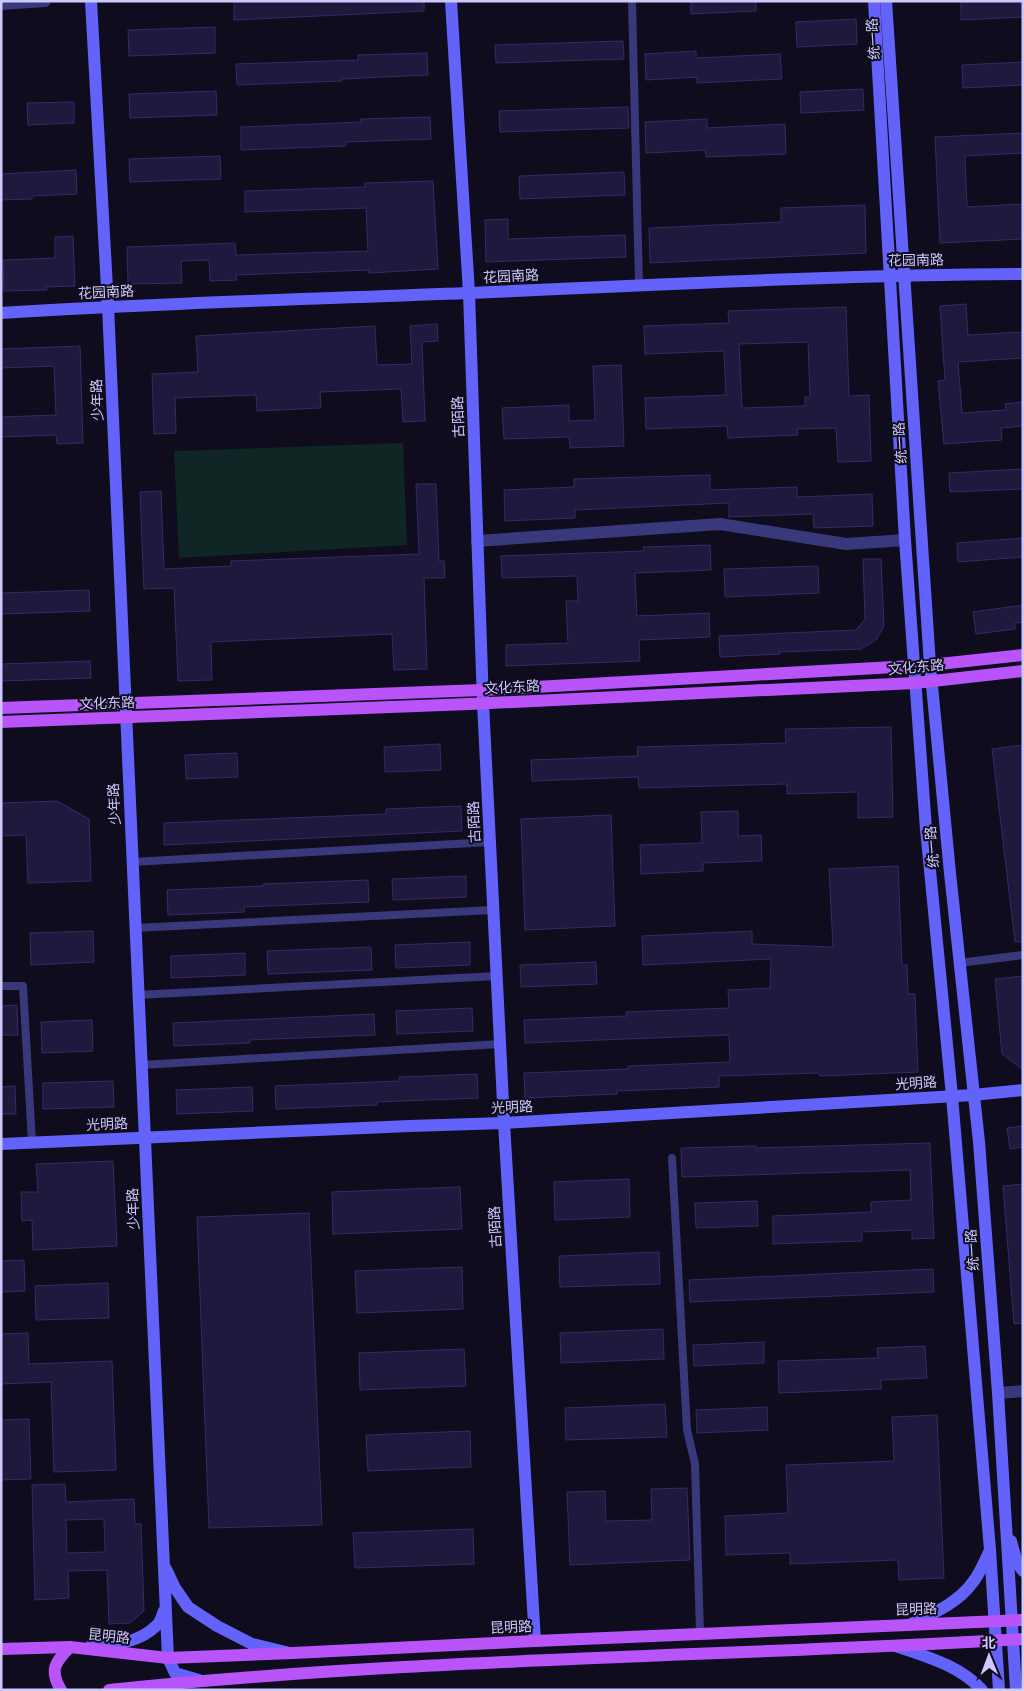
<svg xmlns="http://www.w3.org/2000/svg" width="1024" height="1691" viewBox="0 0 1024 1691" font-family="Signika,'Noto Sans SC',sans-serif">
  <rect width="100%" height="100%" fill="#0e0c1d"/>
  <!-- green -->
  <polygon fill="#0f2625" points="403,443 407,545 179,558 174,451"/>
  <!-- building -->
  <g fill="#1f193d" stroke="#362b68" fill-rule="evenodd">
    <polygon points="234,1 424,1 424,11 234,20"/>
    <polygon points="691,1 756,1 756,11 691,14"/>
    <polygon points="961,1 1023,1 1023,17 961,20"/>
    <polygon points="856,19 857,44 797,47 796,22"/>
    <polygon points="215,27 215,53 129,56 128,30"/>
    <polygon points="623,41 624,59 496,63 495,45"/>
    <polygon points="696,51 696,58 780,54 782,79 697,83 697,77 646,80 645,54"/>
    <polygon points="427,53 428,75 342,79 342,81 237,85 236,64 358,60 358,55"/>
    <polygon points="1023,62 1023,85 963,88 962,65"/>
    <polygon points="863,89 864,110 801,113 800,92"/>
    <polygon points="216,91 217,115 130,118 129,94"/>
    <polygon points="74,102 74,123 28,125 27,103"/>
    <polygon points="628,107 629,128 500,132 499,111"/>
    <polygon points="430,117 431,139 346,142 346,146 241,150 241,127 361,122 361,119"/>
    <polygon points="707,119 707,128 785,124 786,154 706,157 705,150 646,153 645,122"/>
    <polygon points="1023,133 1023,153 965,156 967,207 1023,204 1023,239 940,243 935,137"/>
    <polygon points="220,156 221,179 130,182 129,159"/>
    <polygon points="76,170 77,194 32,196 32,199 1,200 1,174"/>
    <polygon points="624,172 625,195 520,199 519,176"/>
    <polygon points="433,181 438,269 369,273 369,270 236,275 237,280 210,281 209,260 181,261 182,283 128,284 127,247 235,243 236,255 368,251 366,208 245,212 245,191 365,187 365,183"/>
    <polygon points="865,205 866,253 650,263 649,228 781,222 781,208"/>
    <polygon points="508,219 508,239 625,235 626,257 486,262 485,220"/>
    <polygon points="73,236 75,286 46,287 47,290 4,291 3,260 55,258 55,237"/>
    <polygon points="966,304 968,335 1023,332 1023,358 958,362 962,413 1006,410 1005,404 1023,402 1023,426 1001,428 1002,440 944,444 938,381 945,380 940,306"/>
    <path d="M846,307L849,396L869,395L871,461L838,462L836,428L797,429L798,435L728,438L727,426L646,429L645,398L726,395L724,351L645,354L644,326L729,323L728,311ZM808,342L810,397H805V406L742,408L739,344Z"/>
    <polygon points="437,324 438,341 422,342 425,421 403,422 401,389 320,392 321,408 257,411 256,395 175,398 176,433 154,434 152,374 198,372 196,336 375,326 377,365 412,364 410,326"/>
    <polygon points="80,346 83,443 57,444 56,435 1,437 1,417 56,415 54,366 1,368 1,349"/>
    <polygon points="621,365 624,446 570,448 569,437 504,439 502,408 569,405 569,421 595,420 593,366"/>
    <polygon points="1023,469 1023,489 950,492 949,473"/>
    <polygon points="710,475 710,490 797,487 797,497 872,494 873,526 814,528 813,514 729,517 729,503 575,510 575,518 505,521 504,490 574,487 574,479"/>
    <polygon points="416,484 436,484 439,561 444,561 445,578 424,578 427,669 394,670 392,634 211,642 212,680 178,681 174,588 144,589 140,492 161,491 164,569 231,566 231,561 419,554"/>
    <polygon points="1023,538 1023,557 958,562 957,543"/>
    <polygon points="710,545 711,570 635,573 637,616 709,613 710,637 639,640 640,661 506,666 506,645 568,643 566,601 578,601 577,576 502,578 501,556 644,551 643,547"/>
    <polygon points="863,559 881,559 884,626 876,640 861,649 779,652 780,654 720,657 719,636 856,630 865,619"/>
    <polygon points="818,566 819,593 725,597 724,569"/>
    <polygon points="89,590 90,611 1,614 1,593"/>
    <polygon points="1023,605 1023,622 1015,623 1015,629 976,634 973,612"/>
    <polygon points="90,661 91,678 1,681 1,664"/>
    <polygon points="891,727 893,817 858,818 858,792 787,794 787,784 639,788 638,777 532,781 531,760 638,756 637,747 786,743 785,729"/>
    <polygon points="440,744 441,770 385,772 384,747"/>
    <polygon points="1023,745 1023,942 1015,942 992,749"/>
    <polygon points="237,753 238,777 186,779 185,755"/>
    <polygon points="57,801 89,819 91,881 28,883 26,835 1,836 1,803"/>
    <polygon points="461,806 462,831 164,845 164,823 386,814 386,809"/>
    <polygon points="738,811 738,836 761,835 762,861 703,863 703,871 641,874 640,845 702,843 701,812"/>
    <polygon points="611,815 615,926 525,930 521,819"/>
    <polygon points="898,866 902,965 907,965 908,994 915,994 918,1072 820,1076 819,1073 719,1076 719,1087 617,1091 617,1094 525,1098 524,1073 628,1069 628,1066 730,1062 729,1035 525,1043 524,1020 627,1016 626,1012 729,1008 728,990 770,988 771,959 643,965 642,936 752,931 752,944 833,947 829,869"/>
    <polygon points="466,876 466,897 393,900 392,879"/>
    <polygon points="368,880 369,902 244,907 244,912 168,915 167,890 263,886 263,884"/>
    <polygon points="93,931 94,962 31,965 30,933"/>
    <polygon points="470,942 470,965 396,968 395,945"/>
    <polygon points="371,947 372,970 268,974 267,951"/>
    <polygon points="245,953 245,975 171,978 171,956"/>
    <polygon points="596,962 597,984 521,987 520,965"/>
    <polygon points="1023,976 1023,1070 1002,1054 995,979"/>
    <polygon points="17,1005 18,1035 1,1035 1,1006"/>
    <polygon points="472,1008 473,1031 397,1034 396,1011"/>
    <polygon points="374,1014 375,1035 250,1040 250,1043 174,1046 173,1023"/>
    <polygon points="92,1020 93,1051 42,1053 41,1022"/>
    <polygon points="477,1074 478,1098 377,1102 377,1105 276,1109 275,1086 399,1081 399,1077"/>
    <polygon points="113,1081 114,1107 43,1109 43,1083"/>
    <polygon points="15,1086 16,1114 1,1114 1,1087"/>
    <polygon points="252,1087 253,1111 177,1114 176,1090"/>
    <polygon points="1023,1126 1023,1147 1010,1149 1007,1128"/>
    <polygon points="930,1143 934,1238 912,1239 912,1230 862,1232 862,1241 773,1244 773,1216 871,1212 871,1202 911,1200 910,1170 682,1177 681,1148 756,1146 756,1148"/>
    <polygon points="113,1161 117,1246 33,1250 32,1220 22,1221 21,1192 38,1192 36,1164"/>
    <polygon points="629,1179 630,1217 555,1220 554,1182"/>
    <polygon points="1023,1184 1023,1323 1014,1324 1003,1186"/>
    <polygon points="460,1187 462,1229 333,1234 332,1192"/>
    <polygon points="757,1201 758,1226 696,1228 695,1203"/>
    <polygon points="309,1213 322,1525 209,1528 197,1217"/>
    <polygon points="659,1252 660,1284 560,1287 559,1256"/>
    <polygon points="24,1260 25,1291 1,1292 1,1261"/>
    <polygon points="462,1267 463,1309 357,1313 355,1271"/>
    <polygon points="933,1269 934,1292 690,1302 689,1280"/>
    <polygon points="108,1283 109,1318 36,1320 35,1286"/>
    <polygon points="663,1329 664,1359 561,1363 560,1333"/>
    <polygon points="28,1333 29,1364 112,1361 116,1470 54,1472 51,1382 1,1384 1,1334"/>
    <polygon points="764,1342 764,1363 694,1366 693,1345"/>
    <polygon points="925,1346 927,1378 881,1380 881,1389 779,1393 778,1361 878,1358 877,1348"/>
    <polygon points="464,1349 466,1386 360,1390 359,1353"/>
    <polygon points="665,1404 667,1437 566,1440 565,1408"/>
    <polygon points="767,1407 768,1430 697,1433 696,1410"/>
    <polygon points="937,1415 944,1578 899,1580 898,1560 790,1564 790,1553 726,1555 725,1516 788,1513 786,1465 894,1461 892,1417"/>
    <polygon points="29,1419 31,1479 1,1480 1,1420"/>
    <polygon points="470,1431 471,1467 368,1471 366,1435"/>
    <path d="M65,1484L66,1502L134,1499L135,1524H141L144,1611L130,1623L109,1624L107,1570L68,1571L69,1598L35,1600L32,1485ZM104,1519L105,1552L67,1553L66,1520Z"/>
    <polygon points="687,1488 690,1560 570,1565 567,1492 605,1491 606,1521 652,1520 651,1489"/>
    <polygon points="473,1529 474,1564 355,1568 353,1533"/>
  </g>
  <g fill="none" stroke-linecap="round" stroke-linejoin="round">
    <!-- lane -->
    <g stroke="#39387a" stroke-width="8">
      <polyline points="632,1 639,284"/>
      <polyline points="132,862 490,842"/>
      <polyline points="135,928 493,910"/>
      <polyline points="959,963 1023,955"/>
      <polyline points="1,986 23,986 32,1142"/>
      <polyline points="138,995 496,976"/>
      <polyline points="142,1065 500,1044"/>
      <polyline points="672,1158 687,1430 695,1464 700,1633"/>
    </g>
    <!-- street -->
    <g stroke="#39387a" stroke-width="12">
      <polyline points="1,4 45,1"/>
      <polyline points="477,541 720,524 846,544 905,540"/>
      <polyline points="998,1393 1023,1391"/>
    </g>
    <!-- secondary -->
    <g stroke="#6363fb" stroke-width="12">
      <polyline points="91,1 108,306 168,1658 175,1673 199,1680"/>
      <polyline points="451,1 469,293 483,703 504,1123 535,1641"/>
      <polyline points="874,1 905,540 926,829 952,1096 990,1550 999,1690"/>
      <polyline points="886,1 930,665 950,873 979,1142 998,1393 1016,1690"/>
      <path d="M1,313C157,303 313,299 468,293C653,285 838,275 1023,274"/>
      <polyline points="1,1144 410,1126 504,1123 973,1095 1023,1090"/>
      <polyline points="1011,1541 1017,1563 1023,1571"/>
      <polyline points="166,1569 175,1588 188,1607 217,1626 252,1644 286,1652"/>
      <path d="M911,1624C934,1613 958,1603 973,1582C980,1573 985,1561 990,1550"/>
      <path d="M91,1646C113,1645 140,1643 157,1625C161,1622 162,1615 164,1611"/>
      <path d="M896,1646C927,1657 959,1665 982,1690"/>
    </g>
    <!-- primary -->
    <g stroke="#b854fa" stroke-width="12">
      <polyline points="1,708 482,690 930,665 1023,655"/>
      <polyline points="1,722 469,704 915,683 1023,671"/>
      <polyline points="1,1649 70,1647 168,1658 293,1653 535,1641 1023,1620"/>
      <path d="M61,1690C49,1670 55,1662 70,1647"/>
      <path d="M109,1690C413,1658 718,1657 1023,1639"/>
    </g>
  </g>
  <g text-anchor="middle" stroke-width="4" stroke-linejoin="round" paint-order="stroke">
    <!-- street labels -->
    <g font-size="14" fill="#cec9fd" stroke="#0e0c1d">
      <text transform="translate(873 39) rotate(-94)" y="5">统一路</text>
      <text transform="translate(916 260) rotate(-1)" y="5">花园南路</text>
      <text transform="translate(511 276) rotate(-3)" y="5">花园南路</text>
      <text transform="translate(106 292) rotate(-3)" y="5">花园南路</text>
      <text transform="translate(97 400) rotate(-92)" y="5">少年路</text>
      <text transform="translate(458 417) rotate(-92)" y="5">古陌路</text>
      <text transform="translate(900 443) rotate(-94)" y="5">统一路</text>
      <text transform="translate(916 667) rotate(-5)" y="5">文化东路</text>
      <text transform="translate(512 687) rotate(-3)" y="5">文化东路</text>
      <text transform="translate(107 703) rotate(-2)" y="5">文化东路</text>
      <text transform="translate(114 804) rotate(-93)" y="5">少年路</text>
      <text transform="translate(474 822) rotate(-93)" y="5">古陌路</text>
      <text transform="translate(932 847) rotate(-95)" y="5">统一路</text>
      <text transform="translate(916 1083) rotate(-4)" y="5">光明路</text>
      <text transform="translate(512 1107) rotate(-3)" y="5">光明路</text>
      <text transform="translate(107 1124) rotate(-3)" y="5">光明路</text>
      <text transform="translate(133 1209) rotate(-92)" y="5">少年路</text>
      <text transform="translate(495 1227) rotate(-93)" y="5">古陌路</text>
      <text transform="translate(972 1250) rotate(-94)" y="5">统一路</text>
      <text transform="translate(916 1609) rotate(-2)" y="5">昆明路</text>
      <text transform="translate(511 1627) rotate(-3)" y="5">昆明路</text>
      <text transform="translate(109 1636) rotate(6)" y="5">昆明路</text>
    </g>
  </g>
  <!-- border -->
  <rect width="1024" height="1691" fill="none" stroke="#cec9fd" stroke-width="5"/>
  <!-- north arrow -->
  <g transform="translate(989 1656) rotate(359)" stroke="#0e0c1d" stroke-width="4" paint-order="stroke">
  <path d="M0-4L9 19L0 12L-9 19Z" fill="#cec9fd"/>
  <text y="-8" font-size="14" font-weight="bold" text-anchor="middle" fill="#cec9fd">北</text>
  </g>
</svg>
